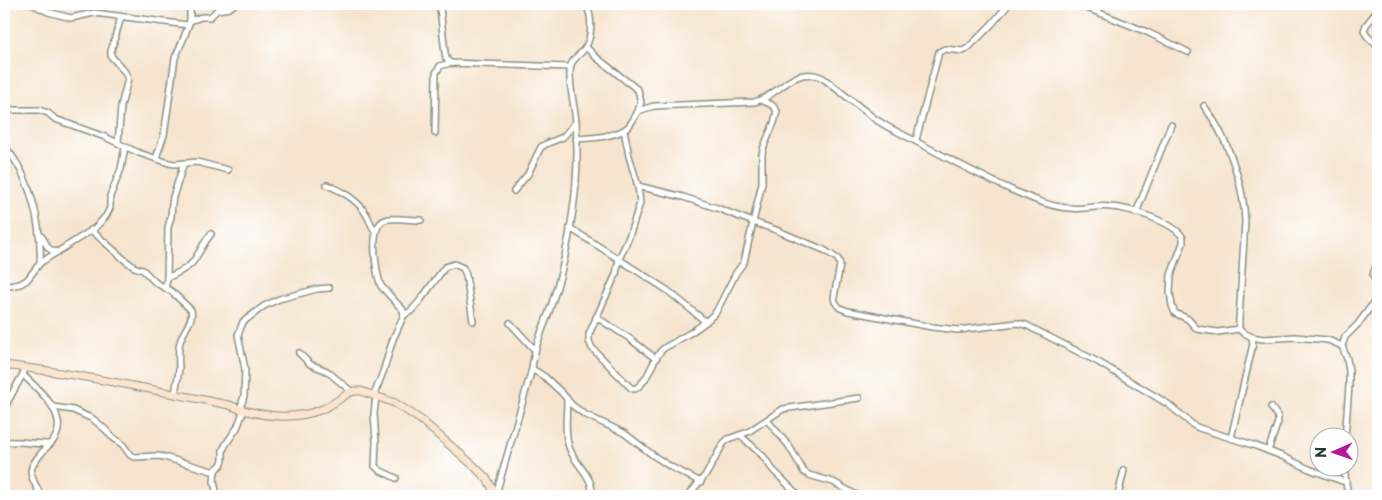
<svg xmlns="http://www.w3.org/2000/svg" width="1382" height="500" viewBox="0 0 1382 500" font-family="'Playpen Sans',sans-serif">
  <rect width="100%" height="100%" fill="#fff"/>
  <filter id="ink" filterUnits="userSpaceOnUse"><feTurbulence type="fractalNoise" baseFrequency=".02" numOctaves="2"/><feDisplacementMap in="SourceGraphic" scale="10" xChannelSelector="R" yChannelSelector="G"/><feConvolveMatrix kernelMatrix="1 2 1 2 8 2 1 2 1" color-interpolation-filters="sRGB"/></filter>
  <filter id="wash" filterUnits="userSpaceOnUse"><feTurbulence type="fractalNoise" baseFrequency=".0096" numOctaves="4" result="noise"/><feDisplacementMap in="SourceGraphic" scale="20" xChannelSelector="R" yChannelSelector="G"/><feGaussianBlur stdDeviation="1.12" result="paint"/><feColorMatrix in="noise" values="0 0 0 0 0 0 0 0 0 0 0 0 0 0 0 0 0 1.4 0 .05"/><feComposite in="paint" operator="in"/></filter>
  <g filter="url(#wash)">
    <rect width="100%" height="100%" fill="#f6e4ce"/>
  </g>
  <g filter="url(#ink)">
    <g fill="none" stroke-linecap="round" stroke-linejoin="round">
      <defs>
        <g id="street">
          <polyline points="32,4 48,12 71,18 94,13 188,25"/>
          <polyline points="438,4 440,8 445,53 446,58 450,63"/>
          <polyline points="1077,4 1147,32 1188,52"/>
          <polyline points="1378,10 1366,25 1364,31 1367,36 1378,47"/>
          <polyline points="190,21 201,17 210,17 217,10 229,8 235,4"/>
          <polyline points="586,47 597,58 638,90 641,102 638,111"/>
          <path d="M1204,106C1227,136 1244,184 1245,222L1239,319V329L1242,332L1252,337L1253,344L1231,438"/>
          <polyline points="4,109 14,110 39,110 48,113 55,119 105,137 139,153 169,163 175,164 197,162 228,170"/>
          <path d="M624,130L629,156L638,186L640,203L629,237L619,259L616,274L589,334V341L592,348L631,388L635,389C649,381 651,362 661,351C665,346 673,344 678,340C691,333 706,323 716,312L736,273L744,262L762,183V154L764,146L774,123L777,111L772,105L761,100"/>
          <polyline points="435,133 436,73 440,66 450,63 570,67"/>
          <path d="M576,139C591,138 615,137 627,128C632,123 635,117 638,111L654,106L754,102C780,96 793,64 823,78L875,119L888,127C930,148 971,172 1014,191C1031,198 1050,207 1069,208C1083,210 1097,205 1111,207C1128,208 1175,222 1183,238V243L1171,275L1170,292L1172,306L1175,313L1188,319L1197,329L1218,332L1239,329"/>
          <polyline points="916,140 939,52 945,49 963,51 968,48 991,25 1009,4"/>
          <polyline points="118,143 121,106 128,79 125,72 111,56 111,51 121,17"/>
          <path d="M4,146C30,174 42,225 40,263"/>
          <polyline points="156,158 164,135 175,58 183,40 190,21 190,4"/>
          <path d="M327,185C342,191 358,200 366,214C370,220 371,227 376,232"/>
          <polyline points="638,186 683,197 717,208 753,222 776,230 824,250 838,259 840,265 834,297 835,302 840,308 848,311 932,327 958,330 1017,323 1026,325 1098,362 1168,404 1193,425 1199,428 1256,446 1284,457 1309,469 1345,482"/>
          <polyline points="514,191 528,174 537,155 541,147 546,144 563,137 576,122"/>
          <polyline points="1136,213 1171,125"/>
          <polyline points="570,228 667,290 706,322"/>
          <path d="M91,230L126,261L134,267L143,270L156,283L171,291L191,310C194,320 184,330 181,339C177,348 179,360 179,370C178,378 176,386 175,394"/>
          <path d="M39,234C48,241 43,249 57,252"/>
          <polyline points="1378,260 1373,275 1378,284"/>
          <path d="M167,278C175,274 185,270 191,264C199,255 203,243 211,234"/>
          <polyline points="4,287 20,284 27,280 40,263 95,228 106,216 110,208 110,196 121,169 125,147"/>
          <polyline points="165,287 167,281 168,227 171,217 172,204 173,197 184,163"/>
          <polyline points="404,315 411,311 419,302 445,267 454,264 463,268 466,275 473,321"/>
          <polyline points="596,317 629,338 656,359"/>
          <polyline points="510,323 535,350"/>
          <polyline points="1252,337 1263,339 1295,337 1328,340 1342,346"/>
          <polyline points="299,353 310,364 327,371 352,392"/>
          <polyline points="532,369 545,377 562,393 572,405 584,414 624,433 654,456 671,467 701,482"/>
          <path d="M23,375C38,389 67,413 56,436C54,441 50,444 46,448C41,454 32,462 31,471C31,480 38,488 41,496"/>
          <path d="M374,395L383,372L393,339L404,315L403,310L381,286C376,273 368,226 385,220C394,217 411,220 421,220"/>
          <polyline points="376,396 374,414 376,442 375,466 379,470 396,478"/>
          <path d="M567,399C567,414 564,433 569,447C575,466 594,475 592,496"/>
          <polyline points="53,407 73,410 93,419 106,430 111,436 123,445 130,455 134,457 158,456 164,457 215,472"/>
          <polyline points="240,410 244,396 245,369 238,335 243,322 264,306 279,299 317,289 329,288"/>
          <polyline points="4,413 8,401 24,372"/>
          <polyline points="767,420 789,446 804,472 809,475 833,482 858,496"/>
          <polyline points="740,435 763,456 773,470 799,496"/>
          <polyline points="1345,438 1349,386 1349,371 1347,359 1342,346 1345,337 1358,324 1378,297"/>
          <path d="M4,442C19,441 35,444 50,444"/>
          <polyline points="1268,451 1278,422 1278,417 1271,407"/>
          <polyline points="1344,468 1348,496"/>
          <path d="M496,494L532,369C534,346 545,325 552,303C562,273 569,241 573,210C577,182 578,151 576,122C575,107 567,79 571,65C573,58 581,54 585,48C593,35 592,16 586,4"/>
          <polyline points="217,496 214,481 215,470 221,465 223,460 223,450 226,444 237,428 244,410"/>
          <polyline points="688,496 707,473 723,444 728,439 748,432 783,409 859,398"/>
          <polyline points="1118,496 1124,470"/>
        </g>
        <path id="secondary" d="M4,365C80,374 154,390 229,405C257,416 291,421 320,410C331,406 341,398 350,392L355,391H361L395,403L421,420L474,466L487,479L497,496"/>
      </defs>
      <!-- street casing -->
      <use href="#street" stroke="#8a9081" stroke-width="8"/>
      <!-- secondary casing -->
      <use href="#secondary" stroke="#8a9081" stroke-width="9"/>
      <!-- street -->
      <use href="#street" stroke="#fff" stroke-width="5"/>
      <!-- secondary -->
      <use href="#secondary" stroke="#fce5cf" stroke-width="7"/>
    </g>
  </g>
  <!-- margin -->
  <rect width="1382" height="500" fill="none" stroke="#fff" stroke-width="20"/>
  <!-- north arrow -->
  <g transform="translate(1334 452) rotate(268)"><circle r="24" fill="#ffffff" stroke="#a5b1ae"/>
  <path d="M0-4L9 19L0 12L-9 19Z" fill="#b5179e"/>
  <text y="-8" font-size="14" font-weight="bold" text-anchor="middle" fill="#1f3d34">N</text>
  </g>
</svg>
